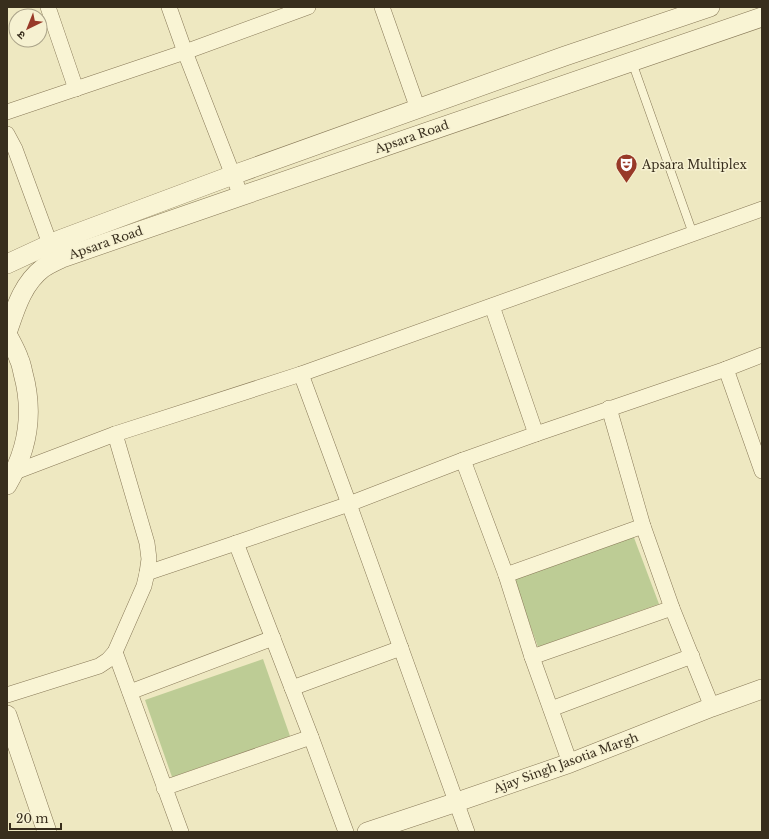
<svg xmlns="http://www.w3.org/2000/svg" width="769" height="839" viewBox="0 0 769 839" font-family="'Libre Baskerville','Noto Sans Devanagari',serif">
  <rect width="100%" height="100%" fill="#eee8c1"/>
  <!-- green -->
  <g fill="#bdcc95">
    <polygon points="633,535 659,604 538,647 513,578"/>
    <polygon points="263,659 290,736 172,777 145,700"/>
  </g>
  <g fill="none" stroke-linecap="round" stroke-linejoin="round">
    <defs>
      <polyline id="service" points="632,62 693,234"/>
      <g id="minor">
        <polyline points="48,7 76,89"/>
        <polyline points="169,7 185,52 241,196"/>
        <polyline points="382,7 418,109"/>
        <polyline points="7,112 185,52 308,7"/>
        <polyline points="7,134 15,149 50,244"/>
        <polyline points="492,306 536,434"/>
        <polyline points="762,355 726,369 762,471"/>
        <polyline points="301,374 349,504 467,832"/>
        <polyline points="609,408 643,526 672,608 712,707"/>
        <polyline points="463,460 506,575 532,657 570,763"/>
        <polyline points="15,472 115,434 301,374 762,209"/>
        <polyline points="236,543 311,737 346,832"/>
        <polyline points="147,573 236,543 349,504 463,460 536,434 726,369"/>
        <polyline points="506,575 643,526"/>
        <polyline points="115,652 181,832"/>
        <polyline points="532,657 672,608"/>
        <polyline points="292,688 401,648"/>
        <polyline points="130,692 273,638"/>
        <polyline points="7,695 99,666 108,660 115,652 144,586 147,573 149,559 147,543 115,434"/>
        <polyline points="551,709 692,656"/>
        <polyline points="164,788 311,737"/>
      </g>
      <g id="tertiary">
        <polyline points="7,264 59,240 233,175 565,56 710,7"/>
        <path d="M7,333C15,310 22,284 43,268C49,264 56,261 62,258L241,196L762,17"/>
        <path d="M7,334C11,342 16,350 19,359C21,363 22,368 23,373C34,413 28,450 7,485"/>
        <polyline points="7,715 47,832"/>
        <polyline points="367,832 457,802 570,763 712,707 762,689"/>
      </g>
    </defs>
    <!-- service casing -->
    <use href="#service" stroke="#887958" stroke-width="9"/>
    <!-- minor casing -->
    <use href="#minor" stroke="#887958" stroke-width="16"/>
    <!-- tertiary casing -->
    <use href="#tertiary" stroke="#887958" stroke-width="20"/>
    <!-- service -->
    <use href="#service" stroke="#f9f4d4" stroke-width="8"/>
    <!-- minor -->
    <use href="#minor" stroke="#f9f4d4" stroke-width="15"/>
    <!-- tertiary -->
    <use href="#tertiary" stroke="#f9f4d4" stroke-width="19"/>
  </g>
  <!-- icons -->
  <defs>
    <symbol id="theatre-pin" viewBox="-11 -11 22 30"><path d="M0 17L-7.5 6A9.5 9.5 0 1 1 7.5 6Z" fill="#983928" stroke="#f6f1d1"/><path d="M-5-5.5Q0-4 5-5.5V0Q5 5 0 6Q-5 5-5 0ZM-3.3-2.5H-1v1.5H-3.3ZM1-2.5H3.3v1.5H1ZM-2.8 1Q0 5.5 2.8 1Z" fill="#fff"/></symbol>
  </defs>
  <g fill-rule="evenodd">
    <use href="#theatre-pin" x="614" y="152" width="25" height="34"/>
  </g>
  <g text-anchor="middle" stroke-width="3" stroke-linejoin="round" paint-order="stroke">
    <!-- street labels -->
    <g font-size="12" fill="#382e1d" stroke="#f6f1d1">
      <text transform="translate(412 137) rotate(-19)" y="4">Apsara Road</text>
      <text transform="translate(106 243) rotate(-19)" y="4">Apsara Road</text>
      <text transform="translate(566 763) rotate(-20)" y="4">Ajay Singh Jasotia Margh</text>
    </g>
    <!-- poi labels -->
    <g font-size="12" fill="#382e1d" stroke="#f6f1d1" text-anchor="start">
      <text x="642" y="169">Apsara Multiplex</text>
    </g>
  </g>
  <!-- border -->
  <rect width="769" height="839" fill="none" stroke="#382e1d" stroke-width="16"/>
  <!-- north arrow -->
  <g transform="translate(28 28) rotate(223)"><circle r="19" fill="#f6f1d1" stroke="#aaa389"/>
  <path d="M0-3L7 15L0 10L-7 15Z" fill="#983928"/>
  <text y="-6" font-size="11" font-weight="bold" text-anchor="middle" fill="#382e1d">उ</text>
  </g>
  <!-- scale -->
  <path d="M10 823v6h51v-6" fill="none" stroke="#382e1d" stroke-width="2"/>
  <text x="16" y="823" font-size="12" fill="#382e1d" stroke="#f6f1d1" stroke-width="3" paint-order="stroke">20 m</text>
</svg>
